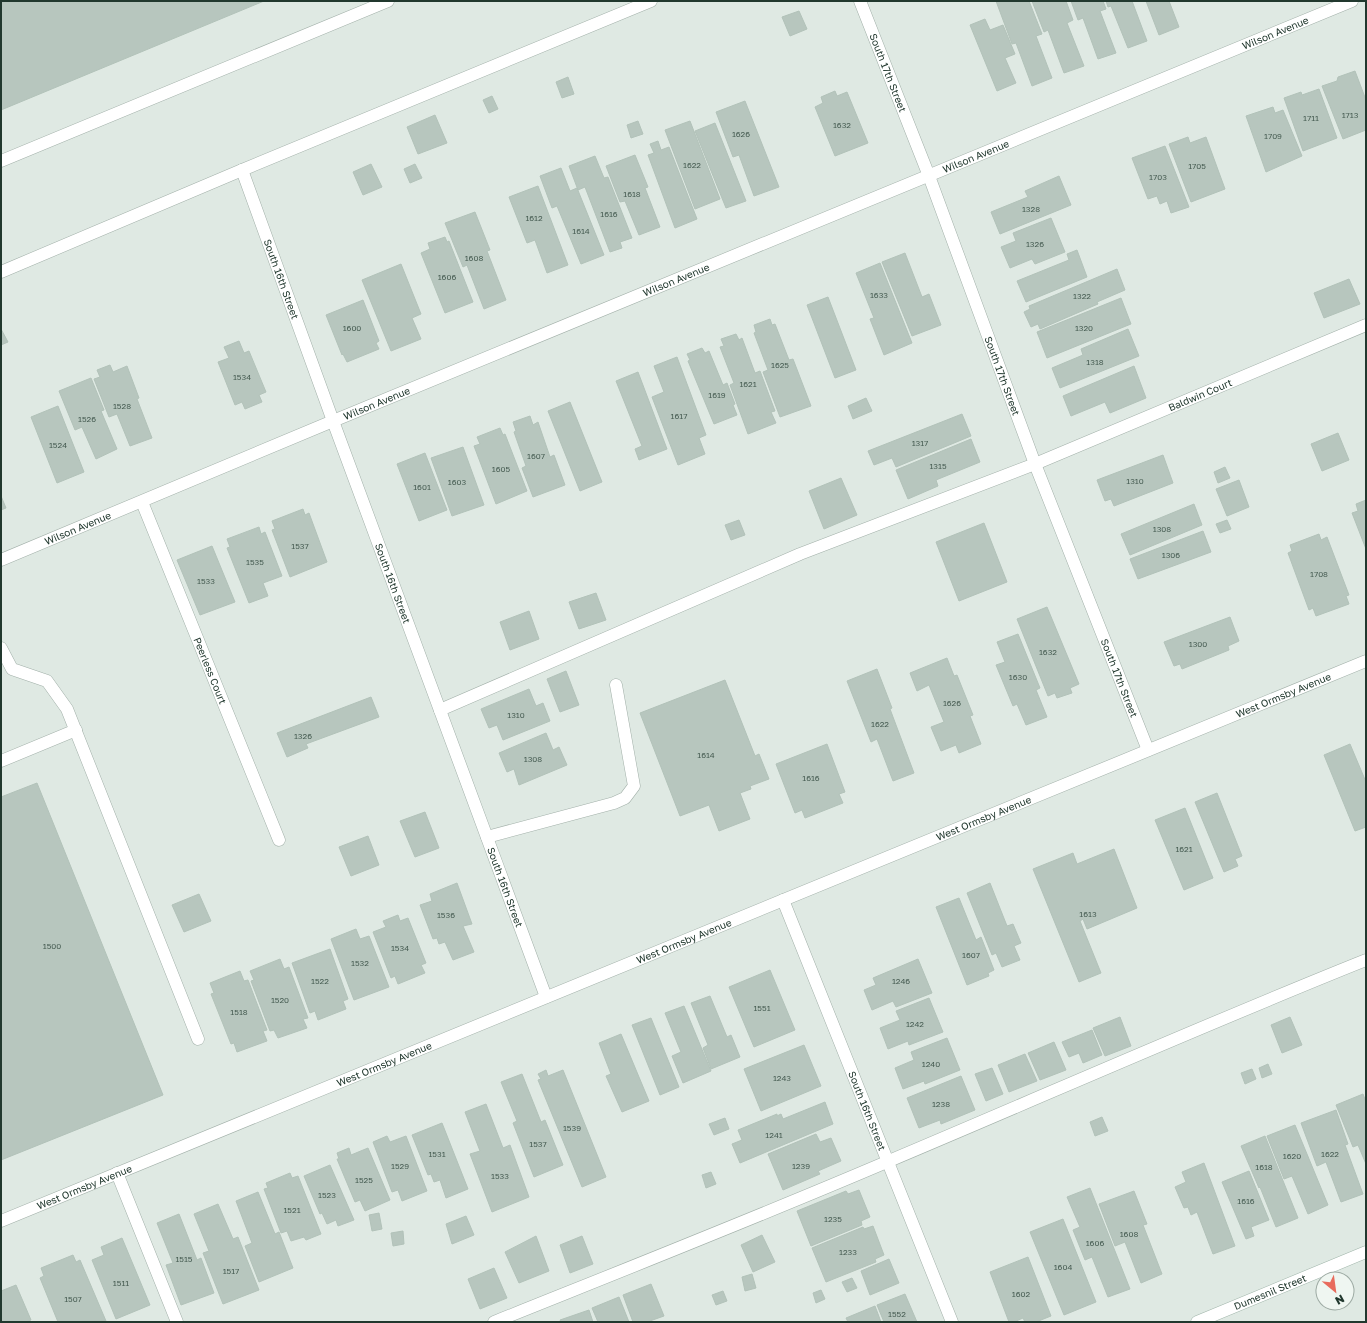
<svg xmlns="http://www.w3.org/2000/svg" width="1367" height="1323" viewBox="0 0 1367 1323" font-family="'Golos Text',sans-serif">
  <rect width="100%" height="100%" fill="#dfe9e3"/>
  <!-- building -->
  <g fill="#b7c6be" stroke="#b2c2b9">
    <polygon points="1,1 264,1 1,110"/>
    <polygon points="996,1 1029,1 1042,34 1036,36 1052,78 1032,86 1016,43 1012,44"/>
    <polygon points="1032,1 1066,1 1073,20 1067,23 1084,66 1064,73 1048,30 1044,32"/>
    <polygon points="1071,1 1103,1 1106,9 1100,11 1116,53 1098,59 1083,18 1078,20"/>
    <polygon points="1106,1 1132,1 1147,41 1128,48 1111,6 1108,7"/>
    <polygon points="1146,1 1169,1 1179,27 1159,35"/>
    <polygon points="799,11 807,29 790,36 782,17"/>
    <polygon points="985,19 990,30 1003,25 1015,54 1005,58 1016,83 997,91 970,25"/>
    <polygon points="1355,71 1366,100 1366,130 1343,139 1322,86 1337,81 1338,77"/>
    <polygon points="568,77 574,94 562,98 556,82"/>
    <polygon points="1319,89 1337,138 1303,151 1284,98 1301,92 1302,95"/>
    <polygon points="835,91 837,96 847,92 868,143 835,156 815,107 823,103 821,97"/>
    <polygon points="492,96 498,109 489,113 483,100"/>
    <polygon points="745,101 779,187 754,196 739,155 733,157 716,112"/>
    <polygon points="1273,107 1275,113 1283,110 1302,156 1266,172 1246,116"/>
    <polygon points="435,115 447,143 418,154 407,127"/>
    <polygon points="638,121 643,134 631,138 627,125"/>
    <polygon points="690,121 720,199 695,209 665,130"/>
    <polygon points="715,123 746,201 726,208 695,131"/>
    <polygon points="1188,137 1190,143 1206,137 1225,189 1191,202 1169,144"/>
    <polygon points="658,141 661,150 669,147 697,219 675,228 648,155 654,153 650,144"/>
    <polygon points="1165,146 1189,207 1171,213 1167,201 1160,204 1157,196 1148,199 1132,158"/>
    <polygon points="635,155 648,187 645,188 660,227 639,235 625,201 620,202 606,166"/>
    <polygon points="595,156 604,178 608,177 632,238 620,242 622,248 610,252 585,187 578,190 569,166"/>
    <polygon points="371,164 382,187 363,195 353,172"/>
    <polygon points="415,164 422,178 410,183 404,169"/>
    <polygon points="561,168 570,191 577,188 604,255 581,264 557,206 552,208 540,176"/>
    <polygon points="1059,176 1071,205 1000,234 991,212 1028,197 1025,191"/>
    <polygon points="538,186 568,265 547,273 535,240 527,243 509,197"/>
    <polygon points="475,212 490,250 487,251 506,300 484,309 467,265 463,267 445,223"/>
    <polygon points="1051,218 1065,252 1035,264 1032,259 1010,268 1001,247 1016,241 1013,233"/>
    <polygon points="445,237 447,242 449,241 473,302 445,313 421,253 430,249 428,243"/>
    <polygon points="1077,250 1087,277 1026,302 1017,281 1069,260 1067,254"/>
    <polygon points="905,253 922,297 929,294 941,325 912,336 882,262"/>
    <polygon points="880,263 912,343 884,355 870,319 874,318 856,273"/>
    <polygon points="401,264 421,314 412,318 421,339 391,351 362,280"/>
    <polygon points="1117,269 1125,290 1097,302 1098,304 1040,329 1038,324 1031,327 1024,312 1030,309 1029,306"/>
    <polygon points="1349,279 1360,304 1324,318 1314,293"/>
    <polygon points="828,297 856,370 835,378 807,305"/>
    <polygon points="1121,298 1131,324 1047,358 1037,332"/>
    <polygon points="363,300 379,341 376,343 379,349 347,362 343,354 342,355 326,315"/>
    <polygon points="770,319 772,325 775,324 789,360 793,359 811,406 780,417 763,372 768,370 754,333 756,332 754,325"/>
    <polygon points="1,329 8,342 1,345"/>
    <polygon points="1128,329 1139,356 1060,388 1052,368 1083,355 1081,349"/>
    <polygon points="736,334 739,340 742,338 755,373 760,371 775,411 771,412 776,423 748,434 730,385 734,383 720,347 724,346 721,339"/>
    <polygon points="239,341 244,353 249,351 266,392 259,395 262,402 245,409 242,402 235,405 218,362 229,358 224,347"/>
    <polygon points="702,348 705,353 709,351 723,385 727,383 735,404 733,405 737,415 714,424 688,361 690,360 687,354"/>
    <polygon points="677,357 706,435 699,438 705,454 678,465 652,397 664,392 654,366"/>
    <polygon points="110,365 113,372 127,366 139,398 137,399 152,438 130,446 117,414 109,417 94,379 100,377 97,370"/>
    <polygon points="1134,366 1146,398 1110,413 1105,402 1071,416 1063,396"/>
    <polygon points="638,372 667,449 639,460 635,449 642,446 616,381"/>
    <polygon points="91,378 104,410 101,411 117,449 96,459 82,427 75,430 59,391"/>
    <polygon points="866,398 872,411 853,419 848,406"/>
    <polygon points="570,402 602,482 580,491 548,411"/>
    <polygon points="58,406 84,472 57,483 31,417"/>
    <polygon points="962,414 971,436 896,467 892,458 874,465 868,451"/>
    <polygon points="530,416 533,425 538,422 550,457 554,455 565,485 533,497 522,468 526,466 514,432 516,431 513,422"/>
    <polygon points="500,428 503,435 505,434 527,491 496,504 474,446 480,444 477,437"/>
    <polygon points="1338,433 1349,460 1322,471 1311,444"/>
    <polygon points="971,439 980,462 936,480 938,486 908,499 896,470"/>
    <polygon points="463,447 484,505 452,516 431,458"/>
    <polygon points="425,453 447,510 419,521 397,464"/>
    <polygon points="1163,455 1173,483 1114,506 1111,499 1105,501 1097,480"/>
    <polygon points="1225,467 1230,478 1218,483 1214,472"/>
    <polygon points="841,478 857,515 824,529 809,491"/>
    <polygon points="1239,480 1249,507 1227,516 1216,489"/>
    <polygon points="1,496 6,508 1,510"/>
    <polygon points="1366,500 1366,549 1352,513 1358,511 1356,504"/>
    <polygon points="1194,504 1202,525 1130,555 1121,534"/>
    <polygon points="303,509 305,515 309,513 327,562 290,577 272,530 275,529 272,521"/>
    <polygon points="739,520 745,535 731,540 725,525"/>
    <polygon points="1227,520 1231,529 1220,533 1216,524"/>
    <polygon points="984,523 1007,582 959,601 936,542"/>
    <polygon points="259,527 261,534 265,532 282,576 263,583 268,596 249,603 227,548 230,547 227,539"/>
    <polygon points="1203,531 1211,552 1138,579 1130,559"/>
    <polygon points="1319,534 1321,540 1327,537 1349,595 1346,596 1349,604 1316,616 1313,608 1309,610 1288,553 1292,551 1290,545"/>
    <polygon points="212,546 235,602 200,615 177,560"/>
    <polygon points="596,593 606,620 579,629 569,602"/>
    <polygon points="1047,607 1079,684 1070,688 1072,693 1057,698 1055,693 1048,696 1017,619"/>
    <polygon points="529,611 539,639 510,650 500,622"/>
    <polygon points="1230,617 1239,641 1228,646 1229,650 1182,669 1180,664 1174,666 1164,642"/>
    <polygon points="1018,634 1040,688 1036,690 1047,717 1026,725 1017,704 1013,706 996,665 1005,662 997,642"/>
    <polygon points="947,658 954,676 957,675 973,715 970,716 981,744 959,753 956,745 941,751 931,727 944,722 929,685 917,691 910,673"/>
    <polygon points="877,669 892,708 890,709 914,773 893,781 877,739 871,742 847,681"/>
    <polygon points="566,671 579,705 560,712 547,679"/>
    <polygon points="725,680 755,756 759,754 769,779 750,786 751,789 740,793 750,819 719,831 709,805 680,816 640,713"/>
    <polygon points="529,689 536,706 543,703 550,721 503,740 497,725 489,728 481,709"/>
    <polygon points="371,697 379,717 306,744 308,748 287,757 277,733"/>
    <polygon points="546,733 553,750 559,747 567,765 519,785 514,769 507,772 499,753"/>
    <polygon points="827,744 845,792 839,794 843,803 805,818 802,810 795,813 776,764"/>
    <polygon points="1350,744 1366,782 1366,827 1355,831 1324,755"/>
    <polygon points="37,783 163,1095 1,1160 1,797"/>
    <polygon points="1217,793 1242,856 1235,859 1238,866 1224,872 1195,802"/>
    <polygon points="1185,808 1213,878 1184,890 1155,820"/>
    <polygon points="425,812 439,848 415,857 400,821"/>
    <polygon points="368,836 379,865 351,876 339,847"/>
    <polygon points="1114,849 1137,908 1087,929 1083,919 1080,921 1101,973 1079,982 1033,869 1073,853 1077,864"/>
    <polygon points="457,883 472,924 463,926 474,952 453,960 445,942 439,944 437,938 433,939 420,905 432,901 430,894"/>
    <polygon points="990,883 1007,926 1013,924 1021,943 1014,946 1020,960 1002,967 996,953 992,955 967,893"/>
    <polygon points="199,894 211,921 184,932 172,905"/>
    <polygon points="959,898 976,940 981,937 994,970 988,973 989,976 967,985 936,907"/>
    <polygon points="398,915 400,921 408,918 426,963 421,965 425,973 398,984 395,976 391,978 373,932 386,927 383,921"/>
    <polygon points="356,929 360,939 369,936 389,987 354,1000 331,939"/>
    <polygon points="330,949 348,999 343,1001 346,1009 318,1020 315,1011 310,1013 292,963"/>
    <polygon points="280,959 284,969 289,967 308,1018 303,1019 307,1028 278,1038 274,1030 270,1031 251,981 254,980 250,971"/>
    <polygon points="918,959 932,993 896,1007 893,1001 872,1010 864,990 876,985 873,978"/>
    <polygon points="770,970 795,1030 754,1047 729,987"/>
    <polygon points="240,971 244,981 248,980 267,1030 263,1031 267,1041 237,1052 234,1043 231,1044 211,994 214,993 210,983"/>
    <polygon points="710,996 727,1037 731,1035 740,1057 711,1069 703,1048 708,1045 691,1003"/>
    <polygon points="929,998 943,1032 909,1045 908,1041 888,1049 880,1028 900,1020 896,1011"/>
    <polygon points="684,1006 711,1071 683,1083 672,1056 681,1052 665,1013"/>
    <polygon points="1120,1017 1131,1046 1105,1056 1093,1028"/>
    <polygon points="1290,1017 1302,1045 1282,1053 1271,1025"/>
    <polygon points="651,1018 679,1087 660,1095 632,1025"/>
    <polygon points="1092,1030 1102,1055 1083,1063 1079,1053 1069,1057 1062,1042"/>
    <polygon points="621,1034 649,1101 622,1112 606,1076 611,1074 599,1043"/>
    <polygon points="947,1038 960,1070 925,1084 924,1081 903,1089 895,1068 914,1060 911,1052"/>
    <polygon points="1054,1042 1066,1070 1040,1080 1028,1053"/>
    <polygon points="804,1045 821,1086 761,1111 744,1069"/>
    <polygon points="1025,1054 1037,1081 1009,1092 998,1065"/>
    <polygon points="1268,1064 1272,1074 1262,1078 1259,1068"/>
    <polygon points="992,1068 1003,1094 986,1101 975,1074"/>
    <polygon points="1252,1069 1256,1079 1245,1084 1241,1073"/>
    <polygon points="546,1070 548,1076 563,1070 606,1177 582,1187 538,1080 541,1079 538,1074"/>
    <polygon points="522,1074 541,1122 545,1120 563,1165 534,1177 513,1123 517,1121 501,1082"/>
    <polygon points="961,1076 975,1110 941,1124 940,1120 919,1128 907,1098"/>
    <polygon points="1363,1094 1366,1102 1366,1164 1358,1145 1353,1147 1336,1105"/>
    <polygon points="825,1102 833,1124 740,1163 732,1144 742,1140 738,1130 777,1114 777,1116 781,1114 783,1119"/>
    <polygon points="486,1104 503,1148 510,1145 529,1197 492,1212 470,1154 480,1151 465,1112"/>
    <polygon points="1336,1110 1348,1144 1345,1145 1363,1194 1341,1202 1326,1162 1317,1166 1301,1123"/>
    <polygon points="1102,1117 1108,1131 1095,1136 1090,1122"/>
    <polygon points="725,1118 729,1129 714,1135 709,1124"/>
    <polygon points="442,1123 468,1189 446,1198 440,1180 434,1182 431,1174 428,1175 412,1135"/>
    <polygon points="1295,1125 1328,1205 1308,1214 1292,1176 1284,1179 1267,1136"/>
    <polygon points="816,1134 820,1142 831,1138 841,1161 818,1171 820,1174 783,1190 768,1154"/>
    <polygon points="387,1136 390,1142 406,1136 427,1191 402,1201 398,1190 392,1192 373,1142"/>
    <polygon points="1265,1136 1298,1218 1276,1227 1260,1187 1259,1188 1241,1146"/>
    <polygon points="349,1148 351,1155 368,1148 390,1200 365,1211 360,1200 355,1202 337,1159 339,1159 337,1153"/>
    <polygon points="1204,1163 1235,1246 1213,1254 1197,1212 1191,1215 1188,1207 1184,1208 1175,1187 1186,1182 1182,1172"/>
    <polygon points="330,1165 354,1220 338,1226 336,1220 327,1224 322,1213 320,1214 304,1176"/>
    <polygon points="1249,1171 1269,1220 1251,1227 1254,1236 1246,1239 1222,1182"/>
    <polygon points="711,1172 716,1184 706,1188 702,1175"/>
    <polygon points="290,1173 292,1178 298,1176 321,1234 306,1240 304,1237 291,1241 287,1231 281,1233 264,1189 268,1188 266,1183"/>
    <polygon points="1090,1188 1130,1289 1108,1297 1092,1257 1085,1260 1073,1230 1080,1227 1067,1197"/>
    <polygon points="859,1190 870,1217 861,1221 862,1225 811,1246 797,1211 846,1191 848,1194"/>
    <polygon points="1134,1191 1147,1224 1143,1225 1162,1274 1141,1283 1125,1242 1115,1246 1099,1204"/>
    <polygon points="258,1192 275,1234 279,1232 293,1268 259,1282 245,1246 252,1243 236,1201"/>
    <polygon points="218,1204 233,1239 238,1237 259,1290 223,1304 203,1253 209,1251 194,1214"/>
    <polygon points="379,1213 382,1229 372,1231 369,1215"/>
    <polygon points="179,1214 197,1260 201,1258 214,1293 181,1305 166,1265 173,1263 157,1223"/>
    <polygon points="466,1216 474,1235 452,1244 446,1224"/>
    <polygon points="1063,1219 1096,1302 1064,1315 1030,1232"/>
    <polygon points="873,1226 884,1255 875,1259 876,1262 826,1282 812,1248 863,1227 864,1229"/>
    <polygon points="403,1231 404,1244 393,1246 391,1233"/>
    <polygon points="762,1235 775,1262 753,1272 741,1245"/>
    <polygon points="536,1236 549,1271 519,1283 505,1252"/>
    <polygon points="582,1236 593,1264 570,1273 560,1245"/>
    <polygon points="122,1238 150,1305 116,1319 92,1260 104,1255 101,1247"/>
    <polygon points="73,1255 76,1262 80,1260 106,1321 58,1322 40,1278 44,1276 41,1268"/>
    <polygon points="1028,1257 1051,1316 1036,1322 1025,1322 1023,1318 1014,1322 1009,1322 990,1272"/>
    <polygon points="889,1259 899,1283 870,1295 861,1271"/>
    <polygon points="494,1268 507,1298 480,1309 468,1279"/>
    <polygon points="752,1274 756,1288 745,1291 742,1277"/>
    <polygon points="852,1278 857,1288 847,1292 842,1282"/>
    <polygon points="651,1284 664,1316 647,1322 633,1322 623,1295"/>
    <polygon points="16,1285 31,1320 26,1322 1,1322 1,1291"/>
    <polygon points="821,1290 825,1299 816,1303 813,1293"/>
    <polygon points="723,1291 727,1301 716,1305 712,1295"/>
    <polygon points="905,1294 917,1322 884,1322 877,1305"/>
    <polygon points="619,1297 629,1322 598,1322 592,1308"/>
    <polygon points="875,1306 881,1322 848,1322 846,1318"/>
    <polygon points="589,1310 593,1322 561,1322 560,1320"/>
  </g>
  <g fill="none" stroke-linecap="round" stroke-linejoin="round">
    <defs>
      <g id="service">
        <polyline points="1,161 388,1"/>
        <polyline points="1,272 242,170 651,1"/>
        <polyline points="1,648 12,669 47,681 67,709 198,1039"/>
        <polyline points="440,710 800,554 1035,464"/>
        <polyline points="1,761 76,730"/>
        <polyline points="487,837 614,803 625,798 634,786 616,685"/>
        <polyline points="117,1173 177,1322"/>
        <path d="M494,1322C626,1269 758,1217 889,1161C1048,1094 1206,1024 1366,960"/>
      </g>
      <g id="minor">
        <path id="s1" d="M860,1L929,176L1035,464L1148,750"/>
        <path id="s2" d="M242,170L333,421L546,997"/>
        <path id="s3" d="M1035,464L1366,325"/>
        <path id="s4" d="M142,502L279,840"/>
        <path id="s5" d="M1,560L333,421L1352,1"/>
        <path id="s6" d="M783,900L952,1322"/>
        <path id="s7" d="M1,1221L1366,661"/>
      </g>
      <g id="secondary">
        <path id="s8" d="M1197,1322L1366,1252"/>
      </g>
    </defs>
    <!-- service casing -->
    <use href="#service" stroke="#a2b0a9" stroke-width="13"/>
    <!-- minor casing -->
    <use href="#minor" stroke="#a2b0a9" stroke-width="13"/>
    <!-- secondary casing -->
    <use href="#secondary" stroke="#9fb4a9" stroke-width="13"/>
    <!-- service -->
    <use href="#service" stroke="#fff" stroke-width="12"/>
    <!-- minor -->
    <use href="#minor" stroke="#fff" stroke-width="12"/>
    <!-- secondary -->
    <use href="#secondary" stroke="#fff" stroke-width="12"/>
  </g>
  <g text-anchor="middle" stroke-width="4" stroke-linejoin="round" paint-order="stroke">
    <!-- number labels -->
    <g font-size="8" fill="#465c52">
      <text x="1350" y="118">1713</text>
      <text x="1311" y="121">1711</text>
      <text x="842" y="128">1632</text>
      <text x="741" y="137">1626</text>
      <text x="1273" y="139">1709</text>
      <text x="692" y="168">1622</text>
      <text x="1197" y="169">1705</text>
      <text x="1158" y="180">1703</text>
      <text x="632" y="197">1618</text>
      <text x="1031" y="212">1328</text>
      <text x="609" y="217">1616</text>
      <text x="534" y="221">1612</text>
      <text x="581" y="234">1614</text>
      <text x="1035" y="247">1326</text>
      <text x="474" y="261">1608</text>
      <text x="447" y="280">1606</text>
      <text x="879" y="298">1633</text>
      <text x="1082" y="299">1322</text>
      <text x="352" y="331">1600</text>
      <text x="1084" y="331">1320</text>
      <text x="1095" y="365">1318</text>
      <text x="780" y="368">1625</text>
      <text x="242" y="380">1534</text>
      <text x="748" y="387">1621</text>
      <text x="717" y="398">1619</text>
      <text x="122" y="409">1528</text>
      <text x="679" y="419">1617</text>
      <text x="87" y="422">1526</text>
      <text x="920" y="446">1317</text>
      <text x="58" y="448">1524</text>
      <text x="536" y="459">1607</text>
      <text x="938" y="469">1315</text>
      <text x="501" y="472">1605</text>
      <text x="1135" y="484">1310</text>
      <text x="457" y="485">1603</text>
      <text x="422" y="490">1601</text>
      <text x="1162" y="532">1308</text>
      <text x="300" y="549">1537</text>
      <text x="1171" y="558">1306</text>
      <text x="255" y="565">1535</text>
      <text x="1319" y="577">1708</text>
      <text x="206" y="584">1533</text>
      <text x="1198" y="647">1300</text>
      <text x="1048" y="655">1632</text>
      <text x="1018" y="680">1630</text>
      <text x="952" y="706">1626</text>
      <text x="516" y="718">1310</text>
      <text x="880" y="727">1622</text>
      <text x="303" y="739">1326</text>
      <text x="706" y="758">1614</text>
      <text x="533" y="762">1308</text>
      <text x="811" y="781">1616</text>
      <text x="1184" y="852">1621</text>
      <text x="1088" y="917">1613</text>
      <text x="446" y="918">1536</text>
      <text x="52" y="949">1500</text>
      <text x="400" y="951">1534</text>
      <text x="971" y="958">1607</text>
      <text x="360" y="966">1532</text>
      <text x="320" y="984">1522</text>
      <text x="901" y="984">1246</text>
      <text x="280" y="1003">1520</text>
      <text x="762" y="1011">1551</text>
      <text x="239" y="1015">1518</text>
      <text x="915" y="1027">1242</text>
      <text x="931" y="1067">1240</text>
      <text x="782" y="1081">1243</text>
      <text x="941" y="1107">1238</text>
      <text x="572" y="1131">1539</text>
      <text x="774" y="1138">1241</text>
      <text x="538" y="1147">1537</text>
      <text x="437" y="1157">1531</text>
      <text x="1330" y="1157">1622</text>
      <text x="1292" y="1159">1620</text>
      <text x="400" y="1169">1529</text>
      <text x="801" y="1169">1239</text>
      <text x="1264" y="1170">1618</text>
      <text x="500" y="1179">1533</text>
      <text x="364" y="1183">1525</text>
      <text x="327" y="1198">1523</text>
      <text x="1246" y="1204">1616</text>
      <text x="292" y="1213">1521</text>
      <text x="833" y="1222">1235</text>
      <text x="1129" y="1237">1608</text>
      <text x="1095" y="1246">1606</text>
      <text x="848" y="1255">1233</text>
      <text x="184" y="1262">1515</text>
      <text x="1063" y="1270">1604</text>
      <text x="231" y="1274">1517</text>
      <text x="121" y="1286">1511</text>
      <text x="1021" y="1297">1602</text>
      <text x="73" y="1302">1507</text>
      <text x="897" y="1317">1552</text>
    </g>
    <!-- street labels -->
    <g font-size="10" fill="#21382e" stroke="#eff6f1">
      <text dy="4" stroke="none"><textPath href="#s5" startOffset="1379">Wilson Avenue</textPath></text>
      <text dy="4" stroke="none"><textPath href="#s1" startOffset="77">South 17th Street</textPath></text>
      <text dy="4" stroke="none"><textPath href="#s5" startOffset="1055">Wilson Avenue</textPath></text>
      <text dy="4" stroke="none"><textPath href="#s2" startOffset="116">South 16th Street</textPath></text>
      <text dy="4" stroke="none"><textPath href="#s5" startOffset="731">Wilson Avenue</textPath></text>
      <text dy="4" stroke="none"><textPath href="#s1" startOffset="401">South 17th Street</textPath></text>
      <text dy="4" stroke="none"><textPath href="#s3" startOffset="179">Baldwin Court</textPath></text>
      <text dy="4" stroke="none"><textPath href="#s5" startOffset="407">Wilson Avenue</textPath></text>
      <text dy="4" stroke="none"><textPath href="#s5" startOffset="83">Wilson Avenue</textPath></text>
      <text dy="4" stroke="none"><textPath href="#s2" startOffset="440">South 16th Street</textPath></text>
      <text dy="4" stroke="none"><textPath href="#s4" startOffset="182">Peerless Court</textPath></text>
      <text dy="4" stroke="none"><textPath href="#s1" startOffset="725">South 17th Street</textPath></text>
      <text dy="4" stroke="none"><textPath href="#s7" startOffset="1386">West Ormsby Avenue</textPath></text>
      <text dy="4" stroke="none"><textPath href="#s7" startOffset="1062">West Ormsby Avenue</textPath></text>
      <text dy="4" stroke="none"><textPath href="#s2" startOffset="764">South 16th Street</textPath></text>
      <text dy="4" stroke="none"><textPath href="#s7" startOffset="738">West Ormsby Avenue</textPath></text>
      <text dy="4" stroke="none"><textPath href="#s7" startOffset="414">West Ormsby Avenue</textPath></text>
      <text dy="4" stroke="none"><textPath href="#s6" startOffset="227">South 16th Street</textPath></text>
      <text dy="4" stroke="none"><textPath href="#s7" startOffset="90">West Ormsby Avenue</textPath></text>
      <text dy="4" stroke="none"><textPath href="#s8" startOffset="79">Dumesnil Street</textPath></text>
    </g>
  </g>
  <!-- border -->
  <rect width="1367" height="1323" fill="none" stroke="#21382e" stroke-width="4"/>
  <!-- north arrow -->
  <g transform="translate(1335 1291) rotate(151)"><circle r="19" fill="#eff6f1" stroke="#9daaa3"/>
  <path d="M0-3L7 15L0 10L-7 15Z" fill="#e86b5d"/>
  <text y="-6" font-size="11" font-weight="bold" text-anchor="middle" fill="#21382e">N</text>
  </g>
</svg>
